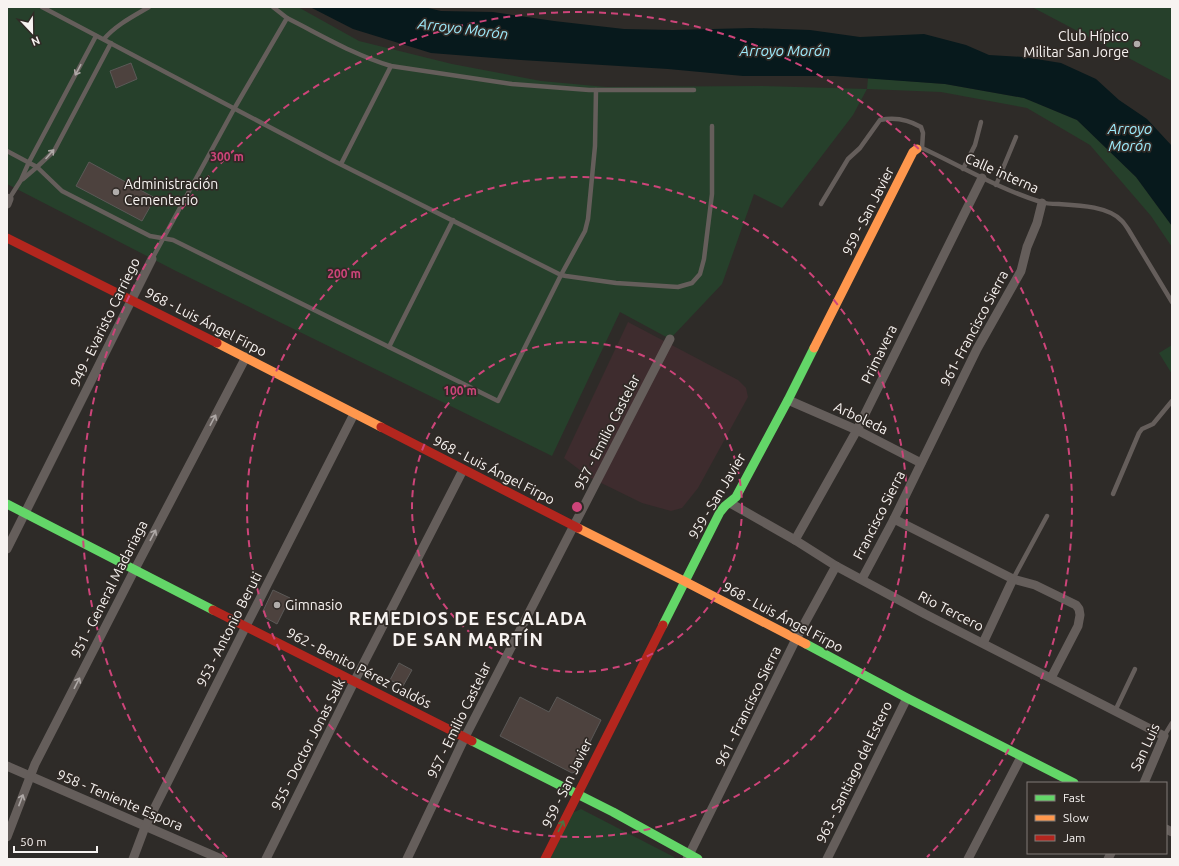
<svg xmlns="http://www.w3.org/2000/svg" width="1179" height="866" viewBox="0 0 1179 866" font-family="Ubuntu,sans-serif">
  <rect width="100%" height="100%" fill="#2e2b28"/>
  <!-- industrial -->
  <polygon fill="#3e2c2e" points="628,322 738,380 746,388 748,397 698,488 682,508 671,511 642,503 589,477 564,458"/>
  <!-- green -->
  <g fill="#26402b">
    <polygon points="7,7 298,7 359,41 452,64 541,81 606,87 761,86 867,89 868,78 945,84 1024,98 1077,120 1136,177 1172,226 1172,247 1151,216 1090,145 1027,108 941,92 867,89 853,115 782,208 754,194 722,284 670,339 620,312 552,456 176,271 7,184"/>
    <polygon points="1032,7 1172,7 1172,81"/>
    <polygon points="1172,345 1172,374 1159,353"/>
    <polygon points="581,809 674,857 675,859 550,859 572,813"/>
  </g>
  <!-- water -->
  <polygon fill="#07191c" points="310,7 424,7 441,11 493,12 554,21 624,29 673,30 752,28 810,30 860,37 924,34 966,45 989,55 1024,57 1061,63 1096,79 1119,100 1147,119 1172,146 1172,226 1136,177 1077,120 1024,98 945,84 834,76 743,76 668,69 521,60 431,53 353,29"/>
  <!-- building -->
  <g fill="#4d423e" stroke="#5b5957">
    <polygon points="131,63 137,79 116,88 110,71"/>
    <polygon points="89,162 155,198 142,221 76,186"/>
    <polygon points="273,590 290,598 277,624 266,618 263,611"/>
    <polygon points="399,663 412,670 403,686 390,680"/>
    <polygon points="520,697 549,712 557,697 601,720 575,772 572,773 500,736"/>
  </g>
  <g fill="none" stroke-linecap="round" stroke-linejoin="round">
    <!-- lane -->
    <g stroke="#655e5b" stroke-width="4.5">
      <polyline points="42,7 330,159 561,275 566,276 616,283 678,287 692,283 700,274 704,259 712,194 712,126"/>
      <path d="M287,18C321,35 354,55 391,66L512,84L589,90H694"/>
      <path d="M104,39C116,25 132,17 149,7"/>
      <path d="M919,148H922C961,166 999,189 1041,202C1046,204 1053,204 1059,204C1077,205 1109,206 1122,221C1124,223 1126,226 1128,229L1172,302"/>
      <polyline points="7,151 37,167 62,191 150,236 173,240 498,401 561,275 585,231 588,219 595,146 596,90"/>
      <polyline points="341,164 391,66"/>
      <polyline points="963,169 975,145 981,122"/>
      <polyline points="23,179 37,167 54,151 111,43"/>
      <polyline points="996,185 1016,137"/>
      <polyline points="9,199 21,180 29,162 96,36"/>
      <path d="M821,204L848,159L860,148L880,120C894,117 909,120 921,127L923,133L922,148"/>
      <polyline points="152,259 234,109 287,18 273,7"/>
      <polyline points="389,347 453,220"/>
      <polyline points="1113,494 1139,433 1142,429 1153,424 1172,401"/>
      <polyline points="1013,579 1047,516"/>
      <polyline points="1115,711 1135,669"/>
      <polyline points="1164,736 1172,723"/>
    </g>
    <!-- street -->
    <g stroke="#655e5b" stroke-width="9">
      <polyline points="7,198 9,199 7,204"/>
      <polyline points="788,400 857,430 921,463"/>
      <polyline points="730,503 795,540 836,566 925,614 1164,736 1144,783"/>
      <polyline points="894,519 1013,579 1035,585 1076,605 1079,609 1080,615 1078,626 1051,678"/>
      <polyline points="795,540 857,430 982,178"/>
      <polyline points="7,549 152,259"/>
      <polyline points="862,579 894,519 977,349 1021,271 1027,247 1037,223 1042,203"/>
      <polyline points="983,643 1013,579"/>
      <polyline points="7,766 221,859"/>
      <polyline points="1166,829 1172,832"/>
      <polyline points="7,837 35,764 135,569 246,357"/>
      <polyline points="133,859 145,827 246,626 354,414"/>
      <polyline points="266,859 354,682 463,470"/>
      <polyline points="407,859 465,737 670,339"/>
      <polyline points="687,859 796,639 836,566"/>
      <polyline points="827,859 907,698"/>
      <polyline points="968,859 1021,757"/>
      <polyline points="1108,859 1111,853"/>
    </g>
    <!-- fast -->
    <g stroke="#63d668" stroke-width="9">
      <polyline points="7,504 213,610"/>
      <polyline points="663,625 720,512 725,506 736,497 788,400 814,348"/>
      <polyline points="806,644 907,698 1074,783"/>
      <polyline points="472,741 613,812 698,859"/>
    </g>
    <!-- slow -->
    <g stroke="#ff974d" stroke-width="9">
      <polyline points="217,343 381,427"/>
      <polyline points="814,348 913,152 917,149"/>
      <polyline points="578,528 684,581 806,644"/>
    </g>
    <!-- jam -->
    <g stroke="#b3261e" stroke-width="9">
      <polyline points="7,238 217,343"/>
      <polyline points="381,427 578,528"/>
      <polyline points="213,610 472,741"/>
      <polyline points="545,859 663,625"/>
    </g>
  </g>
  <!-- one-way arrows -->
  <defs><path id="oneway-shaft" d="M-6 0H5M1.5-3L5.5 0L1.5 3" fill="none" stroke-width="1.6" stroke-linecap="round" stroke-linejoin="round"/></defs>
  <g stroke="#aea8a6">
    <use href="#oneway-shaft" transform="translate(78 70) rotate(118)"/>
    <use href="#oneway-shaft" transform="translate(50 154) rotate(-48)"/>
    <use href="#oneway-shaft" transform="translate(213 420) rotate(-62)"/>
    <use href="#oneway-shaft" transform="translate(153 535) rotate(-62)"/>
    <use href="#oneway-shaft" transform="translate(77 683) rotate(-63)"/>
    <use href="#oneway-shaft" transform="translate(21 800) rotate(-69)"/>
  </g>
  <use stroke="#477744" href="#oneway-shaft" transform="translate(561 826) rotate(-64)"/>
  <!-- distance rings -->
  <g fill="none" stroke="#cd4479" stroke-width="2" stroke-dasharray="7 5">
    <circle cx="577" cy="507" r="165"/>
    <circle cx="577" cy="507" r="330"/>
    <path d="M227 857A495 495 0 1 1 927 857"/>
  </g>
  <!-- markers -->
  <g fill="#b1adab" stroke="#302a26" stroke-width="1.5">
    <circle cx="1137" cy="44" r="4"/>
    <circle cx="116" cy="192" r="4"/>
    <circle cx="277" cy="605" r="4"/>
  </g>
  <g text-anchor="middle" stroke-width="3.5" stroke-linejoin="round" paint-order="stroke">
    <!-- poi labels -->
    <g font-size="14" fill="#f7f3f1" stroke="#302a26" text-anchor="start">
      <text x="1129" y="41" text-anchor="end">Club Hípico<tspan x="1129" dy="16">Militar San Jorge</tspan></text>
      <text x="124" y="189">Administración<tspan x="124" dy="16">Cementerio</tspan></text>
      <text x="285" y="610">Gimnasio</text>
    </g>
    <!-- street labels -->
    <g font-size="14" fill="#f7f3f1" stroke="#302a26">
      <text transform="translate(1002 173) rotate(24)" y="5">Calle interna</text>
      <text transform="translate(868 211) rotate(-63)" y="5">959 - San Javier</text>
      <text transform="translate(105 322) rotate(-64)" y="5">949 - Evaristo Carriego</text>
      <text transform="translate(206 322) rotate(27)" y="5">968 - Luis Ángel Firpo</text>
      <text transform="translate(974 328) rotate(-62)" y="5">961- Francisco Sierra</text>
      <text transform="translate(879 354) rotate(-64)" y="5">Primavera</text>
      <text transform="translate(861 418) rotate(25)" y="5">Arboleda</text>
      <text transform="translate(607 432) rotate(-63)" y="5">957 - Emilio Castelar</text>
      <text transform="translate(494 470) rotate(27)" y="5">968 - Luis Ángel Firpo</text>
      <text transform="translate(717 496) rotate(-59)" y="5">959 - San Javier</text>
      <text transform="translate(879 515) rotate(-63)" y="5">Francisco Sierra</text>
      <text transform="translate(109 589) rotate(-63)" y="5">951 - General Madariaga</text>
      <text transform="translate(951 611) rotate(27)" y="5">Rio Tercero</text>
      <text transform="translate(783 617) rotate(28)" y="5">968 - Luis Ángel Firpo</text>
      <text transform="translate(229 629) rotate(-63)" y="5">953 - Antonio Beruti</text>
      <text transform="translate(359 668) rotate(27)" y="5">962 - Benito Pérez Galdós</text>
      <text transform="translate(748 706) rotate(-64)" y="5">961 - Francisco Sierra</text>
      <text transform="translate(459 720) rotate(-64)" y="5">957 - Emilio Castelar</text>
      <text transform="translate(308 744) rotate(-63)" y="5">955 - Doctor Jonas Salk</text>
      <text transform="translate(1145 747) rotate(-65)" y="5">San Luis</text>
      <text transform="translate(854 772) rotate(-64)" y="5">963 - Santiago del Estero</text>
      <text transform="translate(567 783) rotate(-64)" y="5">959 - San Javier</text>
      <text transform="translate(120 800) rotate(23)" y="5">958 - Teniente Espora</text>
    </g>
    <!-- water labels -->
    <g font-size="15" font-style="italic" fill="#9debfc" stroke="#302a26">
      <text transform="translate(463 29) rotate(7)" y="5">Arroyo Morón</text>
      <text x="785" y="56">Arroyo Morón</text>
      <text x="1130" y="134">Arroyo<tspan x="1130" dy="17">Morón</tspan></text>
    </g>
    <!-- district labels -->
    <g font-size="18" font-weight="bold" letter-spacing="1" fill="#f7f3f1" stroke="#302a26">
      <text x="468" y="625">REMEDIOS DE ESCALADA<tspan x="468" dy="21">DE SAN MARTÍN</tspan></text>
    </g>
  </g>
  <circle cx="577" cy="507" r="6" fill="#cd4479" stroke="#302a26" stroke-width="2"/>
  <g font-size="12" text-anchor="middle" font-weight="bold" fill="#cd4479" stroke="#302a26" stroke-width="3.5" stroke-linejoin="round" paint-order="stroke">
    <text x="227" y="161">300 m</text>
    <text x="344" y="278">200 m</text>
    <text x="460" y="395">100 m</text>
  </g>
  <!-- border -->
  <rect width="1179" height="866" fill="none" stroke="#f7f3f1" stroke-width="16"/>
  <!-- legend -->
  <rect x="1027" y="782" width="140" height="72" fill="#302a26" stroke="#807a77"/>
  <rect x="1035" y="795" width="20" height="6" fill="#63d668" stroke="#807a77"/>
  <text x="1063" y="802" font-size="12" fill="#f7f3f1">Fast</text>
  <rect x="1035" y="815" width="20" height="6" fill="#ff974d" stroke="#807a77"/>
  <text x="1063" y="822" font-size="12" fill="#f7f3f1">Slow</text>
  <rect x="1035" y="835" width="20" height="6" fill="#b3261e" stroke="#807a77"/>
  <text x="1063" y="842" font-size="12" fill="#f7f3f1">Jam</text>
  <!-- north arrow -->
  <g transform="translate(32 32) rotate(158)" stroke="#302a26" stroke-width="3" paint-order="stroke">
  <path d="M0-3L7 15L0 10L-7 15Z" fill="#f7f3f1"/>
  <text y="-6" font-size="11" font-weight="bold" text-anchor="middle" fill="#f7f3f1">N</text>
  </g>
  <!-- scale -->
  <path d="M14 846v6h83v-6" fill="none" stroke="#f7f3f1" stroke-width="2"/>
  <text x="20" y="846" font-size="12" fill="#f7f3f1" stroke="#302a26" stroke-width="3" paint-order="stroke">50 m</text>
</svg>
